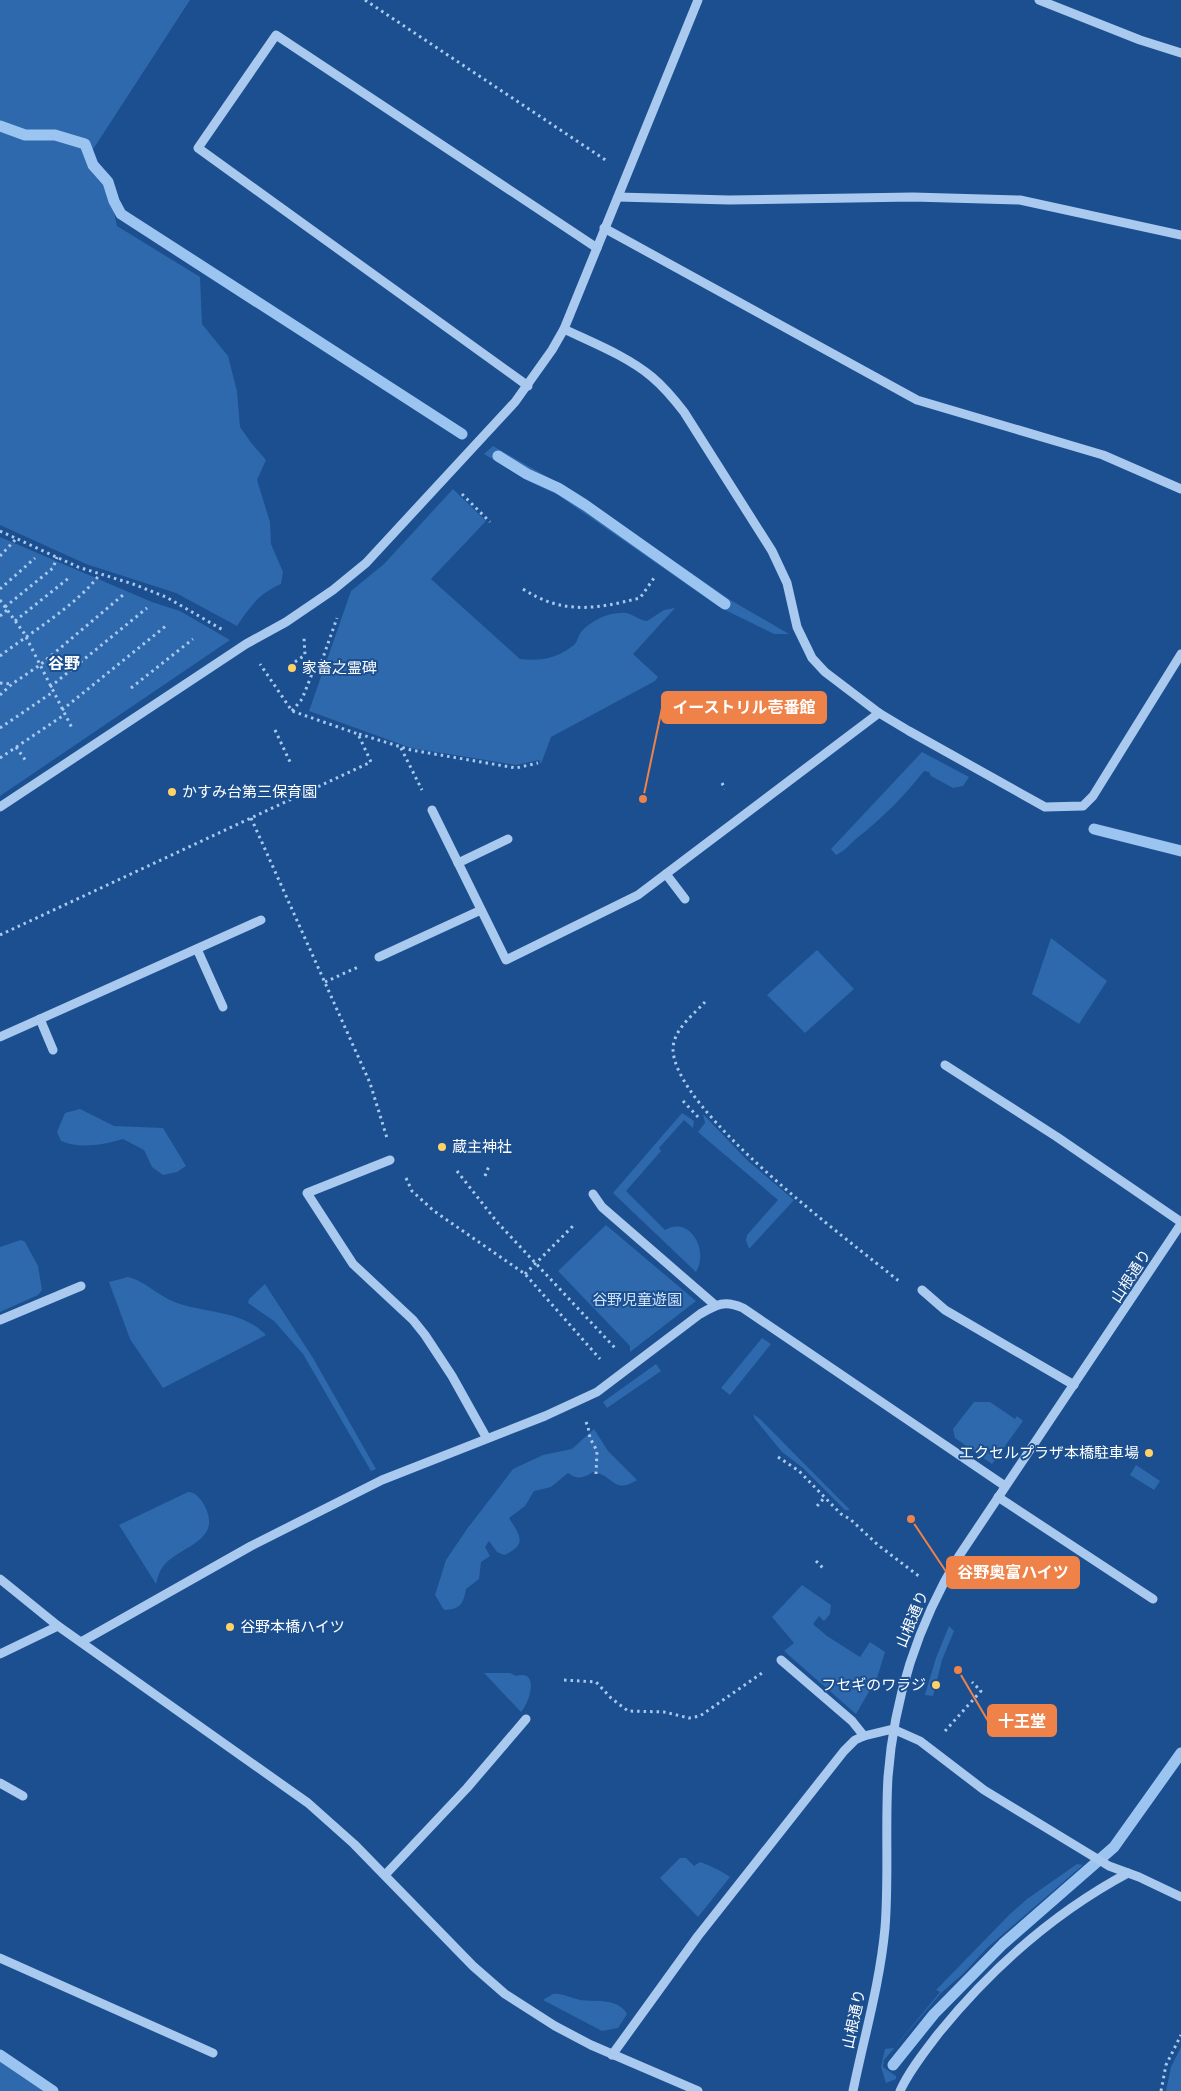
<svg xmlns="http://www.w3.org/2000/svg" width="1181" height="2091" viewBox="0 0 1181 2091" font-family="'DejaVu Sans','Noto Sans JP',sans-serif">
  <rect width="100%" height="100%" fill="#1b4f8f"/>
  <!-- green -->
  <g fill="#2e69ad" fill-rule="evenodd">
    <path d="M0,0H190L90,154L110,194L117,226L200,277L202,324L228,356L237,391L240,427L252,444L266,460L257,480L270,522L271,544L283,572L281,584C258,594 251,606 237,626L176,593L86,564L0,525Z"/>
    <path d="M493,446L574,492L732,601L789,634H774L719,607L558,495L528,481L484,454ZM498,454L528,473L559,487L586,504L729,603L726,609L582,510L584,506C555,488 525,474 496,456Z"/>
    <path d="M453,489L486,521L431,579L520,659C541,661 556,659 574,645C578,641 578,636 581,632C591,620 611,611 626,613C632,614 639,620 647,621L664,610L675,608L633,654L658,677L655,681L551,737L541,764L539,760L516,765L411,748L309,711L351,591L384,564Z"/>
    <polygon points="0,537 152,602 180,611 230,640 0,796"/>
    <path d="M922,752L969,777L963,786L953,788L931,776L929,772L924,771C904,796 883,818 857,838C850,844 845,851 836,855L831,849Z"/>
    <polygon points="1051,938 1107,981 1079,1024 1032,994"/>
    <polygon points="817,950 854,989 805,1033 767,995"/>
    <path d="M80,1109L114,1126L163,1128L186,1166L177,1172L163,1175L152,1167L144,1150L123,1139C103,1145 80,1149 61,1141L57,1132L65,1113Z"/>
    <path d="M682,1113L694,1121L693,1128L684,1120L659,1148L661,1151L626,1191L665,1230C691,1215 709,1252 696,1272L613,1193Z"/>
    <polygon points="703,1114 747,1160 794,1200 749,1249 746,1240 747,1235 778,1200 698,1132 705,1123"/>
    <polygon points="606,1225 696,1301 630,1352 630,1346 558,1271"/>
    <polygon points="21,1240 25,1242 38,1266 42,1290 38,1295 0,1312 0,1247"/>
    <path d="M128,1277C145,1281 156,1294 172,1301C204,1314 241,1309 266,1335L163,1388L130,1339L109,1282Z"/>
    <polygon points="265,1284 313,1358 376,1469 371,1471 303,1354 274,1321 248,1303 249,1299"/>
    <polygon points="762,1338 771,1344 730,1395 721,1388"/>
    <polygon points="656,1364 661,1371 607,1408 603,1402"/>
    <polygon points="974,1402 990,1402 1015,1419 1017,1416 1023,1421 992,1464 955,1438 953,1429"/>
    <polygon points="753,1414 760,1419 850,1510 845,1510 803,1468 782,1452 755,1419"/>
    <path d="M594,1429L608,1451L637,1480C613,1495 614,1475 593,1472C584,1478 577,1480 568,1473L551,1487L534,1491L525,1506L509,1518C520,1535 528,1545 504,1555L497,1552L489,1541L485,1547L490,1556L481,1562L479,1579L466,1589C463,1604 461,1609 444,1610L435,1595L446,1560L467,1529L513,1469L543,1455L572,1449Z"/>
    <polygon points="1136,1465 1160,1481 1154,1490 1130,1475"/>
    <path d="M188,1492C195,1492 199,1497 203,1503C224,1539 186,1544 166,1563C160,1569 158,1576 156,1584L119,1525Z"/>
    <polygon points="802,1585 831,1605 830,1614 824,1621 819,1616 813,1624 827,1636 860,1657 870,1642 885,1652 877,1678 856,1714 784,1651 794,1643 772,1617"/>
    <polygon points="949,1626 954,1631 942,1660 933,1696 925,1695 936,1658"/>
    <path d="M484,1673H510L516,1676C540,1669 530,1702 521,1712Z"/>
    <path d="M680,1858H686L694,1866L700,1862C711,1866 720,1870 730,1877L698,1917L660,1878Z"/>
    <polygon points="1077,1864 1083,1865 987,1948 963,1974 941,1993 884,2060 883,2067 896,2076 896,2079 886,2083 881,2067 885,2049 894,2048 940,1992 936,1990 1010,1914 1027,1899"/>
    <path d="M553,1994C562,1993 571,1998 580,2000C595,2002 619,1998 627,2014L618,2028L602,2031L543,2000Z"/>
    <polygon points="1181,2047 1181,2091 1166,2091 1171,2067"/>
    <polygon points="0,2059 47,2091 0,2091"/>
  </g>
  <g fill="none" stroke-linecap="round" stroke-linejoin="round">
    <!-- stream -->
    <g stroke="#9cc4f0" stroke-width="11">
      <polyline points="0,126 25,135 55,135 85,144 93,165 108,182 114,201 121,214 462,434"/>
      <polyline points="498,456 527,474 558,488 585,505 725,604"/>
      <polyline points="1094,829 1181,851"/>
      <polyline points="0,2055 53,2091"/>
      <polyline points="893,2065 934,2014 1003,1944 1114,1847 1181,1753"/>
    </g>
    <!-- path -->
    <g stroke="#a9c9ee" stroke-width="3" stroke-dasharray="2.5 4" stroke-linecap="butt">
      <polyline points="365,0 607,161"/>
      <polyline points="462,494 490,522"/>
      <polyline points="0,531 78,567 133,584 166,597 223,630"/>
      <polyline points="0,556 16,539"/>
      <polyline points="0,589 35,558"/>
      <path d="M523,589C563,615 596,609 640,598L654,578"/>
      <polyline points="0,600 24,633 73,730"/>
      <polyline points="5,607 53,568 57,557"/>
      <polyline points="0,616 7,610"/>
      <polyline points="15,621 70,577"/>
      <path d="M0,656C31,632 76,606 100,574"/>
      <polyline points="295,662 305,655 304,638"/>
      <polyline points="0,683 12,684"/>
      <polyline points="50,687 147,608"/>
      <polyline points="131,688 193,639"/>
      <polyline points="0,695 12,684 40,665 123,595"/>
      <polyline points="62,710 167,625"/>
      <polyline points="292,711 302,699 312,674 320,666 337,618"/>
      <polyline points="0,728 53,692"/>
      <polyline points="275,730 291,764"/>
      <polyline points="359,734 411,750 516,768 538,763"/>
      <polyline points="16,747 26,761"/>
      <polyline points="401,748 422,790"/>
      <polyline points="0,758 64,715"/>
      <polyline points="722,783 725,789"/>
      <polyline points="251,818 370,1083 387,1138"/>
      <polyline points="0,935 371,762 358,734 292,711 260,664"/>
      <polyline points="325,982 358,967"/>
      <path d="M705,1002C694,1014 674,1029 673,1048C672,1110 850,1241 900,1282"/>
      <polyline points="683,1101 698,1117"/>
      <polyline points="457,1171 497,1222 615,1348"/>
      <polyline points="485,1176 489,1166"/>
      <polyline points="406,1178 412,1191 434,1211 525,1274 600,1359"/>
      <polyline points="525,1274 574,1225"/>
      <polyline points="586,1422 588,1427 590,1438 597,1451 596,1474"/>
      <polyline points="778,1457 799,1471 841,1514 850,1519 878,1545 920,1577"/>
      <polyline points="817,1506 825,1497"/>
      <polyline points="816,1561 823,1568"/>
      <polyline points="564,1680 596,1682 611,1698 628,1711 664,1712 689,1718 700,1716 762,1673"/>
      <polyline points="945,1731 981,1691 972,1682"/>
      <polyline points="1161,2091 1166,2065 1181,2035"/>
    </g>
    <!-- minor -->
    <g stroke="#a9c9ee" stroke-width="9">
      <polyline points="1039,0 1140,40 1181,53"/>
      <polyline points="618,197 729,200 913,197 1020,200 1181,235"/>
      <polyline points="604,228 917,400 1103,455 1181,489"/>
      <path d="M564,329C593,343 627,356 652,377C664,387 674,399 684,412L772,551L787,583L797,627L812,658L825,672L879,713L909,731L1045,807L1083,806L1093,796L1181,654"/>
      <polyline points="528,386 198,148 276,35 597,248"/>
      <polyline points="0,807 246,644 286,622 333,590 366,563 515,402 552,350 564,329 698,0"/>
      <polyline points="432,810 506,960 638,895 879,713"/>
      <polyline points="458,863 508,839"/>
      <polyline points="666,874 685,899"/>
      <polyline points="197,949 223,1007"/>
      <polyline points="379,957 481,910"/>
      <polyline points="40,1019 53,1050"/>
      <polyline points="0,1037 261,920"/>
      <polyline points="945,1065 1057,1137 1181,1222"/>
      <polyline points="390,1160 307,1193 353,1264 413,1320 425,1335 452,1376 486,1437"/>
      <polyline points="593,1194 602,1207 715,1305"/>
      <polyline points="922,1290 945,1310 1074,1385"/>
      <polyline points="0,1320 81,1286"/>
      <polyline points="998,1497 1153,1599"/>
      <polyline points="0,1579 58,1626 308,1803 354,1844 473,1966 505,1994 555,2026 591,2045 698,2091"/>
      <path d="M81,1642L251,1546L382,1480L545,1416L597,1392L700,1314C717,1304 725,1300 743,1308L1005,1486"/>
      <polyline points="0,1654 58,1626"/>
      <polyline points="781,1660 852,1721 864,1736"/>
      <polyline points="0,1783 23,1796"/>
      <polyline points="385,1875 467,1788 526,1719"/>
      <polyline points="0,1958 213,2053"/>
      <polyline points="612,2055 698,1936 844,1751 855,1740 864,1736 893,1729 920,1741 984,1790 1109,1866 1139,1877 1181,1897"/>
      <path d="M853,2091C864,2037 880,1983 885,1928C889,1878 885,1827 888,1777C894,1697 918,1624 959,1556L1181,1224"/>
      <path d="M900,2091C909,2071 925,2051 938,2034C990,1970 1055,1912 1128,1873"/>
    </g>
  </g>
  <!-- markers -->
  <g fill="#ffd166" stroke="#1b4f8f" stroke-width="2">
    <circle cx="292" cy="668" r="5"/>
    <circle cx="172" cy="792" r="5"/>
    <circle cx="442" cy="1147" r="5"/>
    <circle cx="1149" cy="1453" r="5"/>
    <circle cx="230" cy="1627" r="5"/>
    <circle cx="936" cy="1685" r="5"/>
  </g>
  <g text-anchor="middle" stroke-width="4" stroke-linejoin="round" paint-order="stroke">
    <!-- poi labels -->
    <g font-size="15" fill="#fff" stroke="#1b4f8f" text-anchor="start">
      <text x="302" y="673">家畜之霊碑</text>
      <text x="182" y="797">かすみ台第三保育園</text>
      <text x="452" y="1152">蔵主神社</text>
      <text x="1139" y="1458" text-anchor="end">エクセルプラザ本橋駐車場</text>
      <text x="240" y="1632">谷野本橋ハイツ</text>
      <text x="926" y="1690" text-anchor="end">フセギのワラジ</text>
    </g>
    <!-- street labels -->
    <g font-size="15" fill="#fff" stroke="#1b4f8f">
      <text transform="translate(1131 1276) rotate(-57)" y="5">山根通り</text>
      <text transform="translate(912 1619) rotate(-67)" y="5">山根通り</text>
      <text transform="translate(854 2019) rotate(-78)" y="5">山根通り</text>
    </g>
    <!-- park labels -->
    <g font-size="15" fill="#cfe3fa" stroke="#1b4f8f">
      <text x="637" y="1305">谷野児童遊園</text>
    </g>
    <!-- neighbourhood labels -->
    <g font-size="16" font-weight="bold" fill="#fff" stroke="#1b4f8f">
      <text x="64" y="669">谷野</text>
    </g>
  </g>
  <!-- callouts -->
  <path fill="none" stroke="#ee8249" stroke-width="2" d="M643 799L662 708M911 1519L947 1573M958 1670L988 1721"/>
  <g fill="#ee8249" stroke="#1b4f8f" stroke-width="2">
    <circle cx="643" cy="799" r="5"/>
    <circle cx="911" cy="1519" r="5"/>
    <circle cx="958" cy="1670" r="5"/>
  </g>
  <g fill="#ee8249" stroke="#ee8249" stroke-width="2">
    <rect x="662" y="692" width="164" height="31" rx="5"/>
    <rect x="947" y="1557" width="132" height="31" rx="5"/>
    <rect x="988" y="1705" width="68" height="31" rx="5"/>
  </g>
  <g font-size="16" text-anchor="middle" font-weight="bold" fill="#fff">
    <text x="744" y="713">イーストリル壱番館</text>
    <text x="1013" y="1578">谷野奥富ハイツ</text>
    <text x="1022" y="1727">十王堂</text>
  </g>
</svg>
